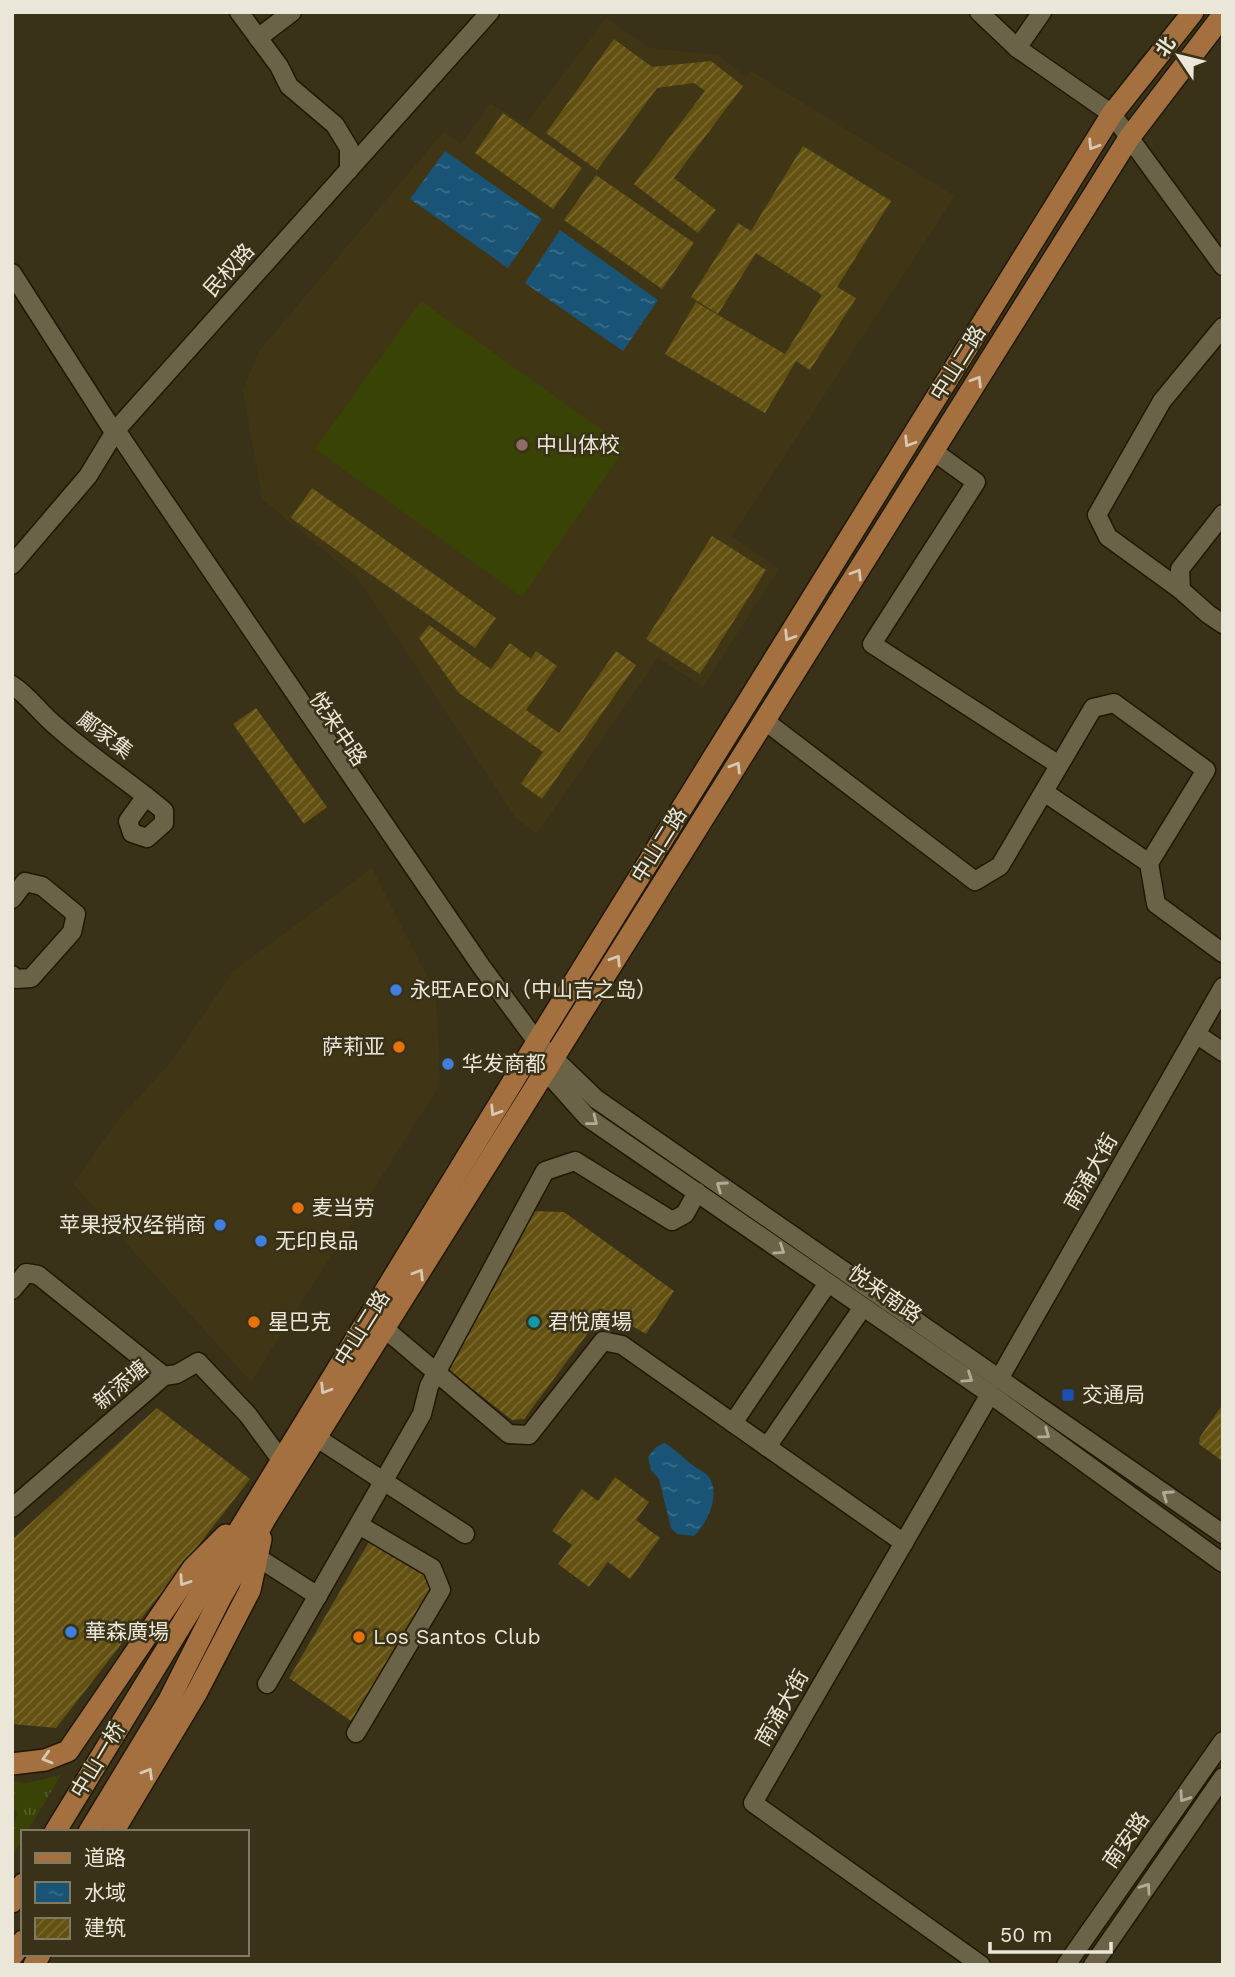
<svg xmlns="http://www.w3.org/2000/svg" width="1235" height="1977" viewBox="0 0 1235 1977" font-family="'Work Sans','Noto Sans SC',sans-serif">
  <defs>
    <pattern id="grass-tufts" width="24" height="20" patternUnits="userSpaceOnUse" patternTransform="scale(1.75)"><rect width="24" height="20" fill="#394305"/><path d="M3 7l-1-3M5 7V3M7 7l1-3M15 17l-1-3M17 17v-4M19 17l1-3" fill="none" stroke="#565e29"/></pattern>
    <pattern id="water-ripples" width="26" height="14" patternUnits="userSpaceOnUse" patternTransform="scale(1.75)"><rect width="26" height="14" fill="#195476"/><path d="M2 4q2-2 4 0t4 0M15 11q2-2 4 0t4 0" fill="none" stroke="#3b6d89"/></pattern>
    <pattern id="building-hatch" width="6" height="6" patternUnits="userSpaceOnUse" patternTransform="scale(1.75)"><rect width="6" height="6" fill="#625111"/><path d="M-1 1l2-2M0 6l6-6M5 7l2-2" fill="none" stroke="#796a33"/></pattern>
  </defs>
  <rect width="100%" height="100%" fill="#393118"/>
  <!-- built -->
  <g fill="#403615">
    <polygon points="606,18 650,48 718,55 746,77 751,71 955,196 732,536 779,569 703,687 658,658 537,834 515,817 358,579 262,499 243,390 259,351 444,131 461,144 490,103 526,124"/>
    <polygon points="372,868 436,994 440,1085 251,1382 73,1184 117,1121 171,1062 233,971"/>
  </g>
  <!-- grass -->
  <polygon fill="url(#grass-tufts)" points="61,1775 27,1832 23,1832 23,1839 12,1856 12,1831 17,1814 12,1802 12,1781 27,1783"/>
  <!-- pitch -->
  <polygon fill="#394305" points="421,301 626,447 522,597 315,449"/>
  <!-- water -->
  <g fill="url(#water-ripples)">
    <polygon points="445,151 542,219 508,268 410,199"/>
    <polygon points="560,230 658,300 623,351 525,283"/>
    <path d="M664,1443C674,1448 681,1456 690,1463C695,1468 704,1471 708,1476C722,1493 707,1524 694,1536L677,1534L671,1528L659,1479L651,1470L648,1457L655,1448Z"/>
  </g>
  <!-- building -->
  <g fill="url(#building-hatch)">
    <polygon points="614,39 652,67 711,61 743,86 674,178 716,210 698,233 634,184 705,91 694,83 657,88 597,170 546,133"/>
    <polygon points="503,113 582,168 553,209 475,153"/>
    <polygon points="803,146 891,201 837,287 856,298 810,370 796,361 765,413 665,354 696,302 785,354 822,295 756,253 718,314 691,297 738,223 751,231"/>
    <polygon points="596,175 694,243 662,289 564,220"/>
    <polygon points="312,488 496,618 475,648 291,518"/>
    <polygon points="712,536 766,570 700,674 646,639"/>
    <polygon points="429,625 491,669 510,643 531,659 536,651 557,666 526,710 559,733 616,651 636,665 542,799 521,784 543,752 459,693 419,638"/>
    <polygon points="256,708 327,807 304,824 233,724"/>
    <polygon points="532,1211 564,1212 674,1291 646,1334 605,1310 524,1419 512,1420 446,1368"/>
    <polygon points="1223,1404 1223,1458 1221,1460 1199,1444 1200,1437"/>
    <polygon points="157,1408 250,1479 56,1728 12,1724 12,1540"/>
    <polygon points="615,1477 649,1502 636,1520 660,1538 630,1579 608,1562 589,1587 558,1564 572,1545 552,1531 582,1489 598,1501"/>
    <polygon points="369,1542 427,1575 433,1594 351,1721 289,1678"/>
  </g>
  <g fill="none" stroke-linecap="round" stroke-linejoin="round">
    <defs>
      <g id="minor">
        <polyline points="239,12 279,66 289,86 335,125 349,148 349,170"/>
        <polyline points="979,12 1017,48 1112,114 1223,266"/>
        <polyline points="258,38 292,12"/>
        <polyline points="1017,48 1042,12"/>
        <polyline points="12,273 112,429 116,430 147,476 481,966 537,1042 596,1099 1223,1534"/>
        <polyline points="1223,327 1162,401 1097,515 1108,537 1181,590 1208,614 1223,624"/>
        <polyline points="933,451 976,482 872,644 1059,765"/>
        <polyline points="12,565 88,476 116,430 490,12"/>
        <polyline points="1181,590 1180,569 1223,514"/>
        <path d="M12,685C29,696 40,713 56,726C90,757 129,781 164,811V823L147,838L132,833L128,821L146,796"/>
        <polyline points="765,721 975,881 1000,866 1093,708 1114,703 1206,770 1149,863"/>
        <polyline points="1044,792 1149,863 1156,904 1223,953"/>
        <polyline points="12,899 25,882 42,886 76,914 72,932 31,978 16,979 12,975"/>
        <polyline points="1196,1034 1223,1052"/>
        <polyline points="537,1061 587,1117 990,1394 1223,1563"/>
        <polyline points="12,1290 26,1273 38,1275 164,1376"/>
        <polyline points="385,1329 509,1434 529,1435 603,1341 622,1345 904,1543"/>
        <polyline points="999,1379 1223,987"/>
        <polyline points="733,1423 828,1283"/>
        <polyline points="317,1438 465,1534"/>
        <polyline points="767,1447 863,1307"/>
        <polyline points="12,1508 164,1376 177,1374 198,1362 248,1415 281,1460"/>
        <polyline points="257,1557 318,1596"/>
        <polyline points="267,1684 422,1414 429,1386 545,1171 575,1161 672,1221 685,1214 697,1192"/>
        <polyline points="356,1733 441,1590 432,1568 359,1525"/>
        <polyline points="981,1965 753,1803 990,1394"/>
        <polyline points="1066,1965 1223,1741"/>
        <polyline points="1093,1965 1223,1777"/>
      </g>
      <g id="major">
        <polyline points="12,1764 45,1760 68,1751 193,1568 226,1535"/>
        <polyline points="55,1832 537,1042 1112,114 1193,12"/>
        <polyline points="89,1832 169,1700 220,1599 265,1519 1129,138 1223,15"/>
        <polyline points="113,1832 197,1692 250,1590 261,1539"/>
        <polyline points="12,1902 23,1884"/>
        <polyline points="12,1956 23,1941"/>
        <polyline points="34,1965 40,1954"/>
      </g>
    </defs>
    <!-- minor casing -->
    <use href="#minor" stroke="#201902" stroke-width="21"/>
    <!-- major casing -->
    <use href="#major" stroke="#201902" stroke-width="24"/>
    <!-- minor -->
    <use href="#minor" stroke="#6b6348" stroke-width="18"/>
    <!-- major -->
    <use href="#major" stroke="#a47040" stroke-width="21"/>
  </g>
  <!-- one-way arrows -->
  <defs><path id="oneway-chevron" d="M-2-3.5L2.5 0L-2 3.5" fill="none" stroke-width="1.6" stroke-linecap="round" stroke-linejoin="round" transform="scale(1.75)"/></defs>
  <g stroke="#d9c9b2">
    <use href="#oneway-chevron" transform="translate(1093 145) rotate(122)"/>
    <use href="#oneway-chevron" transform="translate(977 381) rotate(-58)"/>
    <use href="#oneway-chevron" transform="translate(909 442) rotate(122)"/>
    <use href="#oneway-chevron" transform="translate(857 574) rotate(-58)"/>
    <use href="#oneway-chevron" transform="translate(789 636) rotate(122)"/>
    <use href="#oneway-chevron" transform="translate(736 767) rotate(-58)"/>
    <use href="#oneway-chevron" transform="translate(616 960) rotate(-58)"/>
    <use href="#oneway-chevron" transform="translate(495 1111) rotate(122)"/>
    <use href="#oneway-chevron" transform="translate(419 1274) rotate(-58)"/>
    <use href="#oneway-chevron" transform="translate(325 1389) rotate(122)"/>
    <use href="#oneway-chevron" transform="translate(184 1581) rotate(124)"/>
    <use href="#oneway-chevron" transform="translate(47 1758) rotate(164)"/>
    <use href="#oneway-chevron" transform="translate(148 1773) rotate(-59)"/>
  </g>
  <g stroke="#b1ac97">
    <use href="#oneway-chevron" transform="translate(593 1121) rotate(38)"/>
    <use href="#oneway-chevron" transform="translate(721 1186) rotate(-145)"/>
    <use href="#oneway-chevron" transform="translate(780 1250) rotate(34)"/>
    <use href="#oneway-chevron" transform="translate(968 1378) rotate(34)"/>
    <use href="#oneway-chevron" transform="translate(1045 1434) rotate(36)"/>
    <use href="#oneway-chevron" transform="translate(1167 1495) rotate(-145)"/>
    <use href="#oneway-chevron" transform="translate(1184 1797) rotate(125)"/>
    <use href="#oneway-chevron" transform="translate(1146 1888) rotate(-55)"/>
  </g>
  <!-- markers -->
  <circle fill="#8d6e63" stroke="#393118" stroke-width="2.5" cx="522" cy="445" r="7"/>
  <g fill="#3f7fe0" stroke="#393118" stroke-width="2.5">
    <circle cx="396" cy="990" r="7"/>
    <circle cx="448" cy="1064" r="7"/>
    <circle cx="220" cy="1225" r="7"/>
    <circle cx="261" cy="1241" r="7"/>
    <circle cx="71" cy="1632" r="7"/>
  </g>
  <g fill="#e8710a" stroke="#393118" stroke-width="2.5">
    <circle cx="399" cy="1047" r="7"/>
    <circle cx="298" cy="1208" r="7"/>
    <circle cx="254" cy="1322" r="7"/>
    <circle cx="359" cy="1637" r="7"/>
  </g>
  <circle fill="#0f9aa8" stroke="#393118" stroke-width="2.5" cx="534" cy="1322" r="7"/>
  <rect fill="#1a4fb4" stroke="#393118" stroke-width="2.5" x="1061" y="1388" width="14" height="14" rx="3.5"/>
  <g text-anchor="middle" stroke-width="5" stroke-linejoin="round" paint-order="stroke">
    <!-- street labels -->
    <g font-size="21" fill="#ebe7d8" stroke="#393118">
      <text transform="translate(229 270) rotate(-48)" y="7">民权路</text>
      <text transform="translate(958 363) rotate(-58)" y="7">中山二路</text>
      <text transform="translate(338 729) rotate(56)" y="7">悦来中路</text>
      <text transform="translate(105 735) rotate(37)" y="7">鄺家集</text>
      <text transform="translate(659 845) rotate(-58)" y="7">中山二路</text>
      <text transform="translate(1091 1172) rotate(-60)" y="7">南涌大街</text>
      <text transform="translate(885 1294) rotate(35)" y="7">悦来南路</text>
      <text transform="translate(362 1328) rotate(-58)" y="7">中山二路</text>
      <text transform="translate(121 1385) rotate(-40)" y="7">新添塘</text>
      <text transform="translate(782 1708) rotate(-60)" y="7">南涌大街</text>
      <text transform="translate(98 1760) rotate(-59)" y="7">中山一桥</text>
      <text transform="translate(1126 1840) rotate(-55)" y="7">南安路</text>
    </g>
    <!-- poi labels -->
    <g font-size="21" fill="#ebe7d8" stroke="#393118" text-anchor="start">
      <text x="536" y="452">中山体校</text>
      <text x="410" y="997">永旺AEON（中山吉之岛）</text>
      <text x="385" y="1054" text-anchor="end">萨莉亚</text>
      <text x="462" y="1071">华发商都</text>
      <text x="312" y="1215">麦当劳</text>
      <text x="206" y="1232" text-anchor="end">苹果授权经销商</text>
      <text x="275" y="1248">无印良品</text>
      <text x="268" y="1329">星巴克</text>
      <text x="548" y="1329">君悅廣場</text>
      <text x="1082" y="1402">交通局</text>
      <text x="85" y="1639">華森廣場</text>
      <text x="373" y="1644">Los Santos Club</text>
    </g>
  </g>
  <!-- border -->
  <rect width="1235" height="1977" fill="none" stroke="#ebe7d8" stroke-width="28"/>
  <!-- legend -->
  <rect x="21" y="1830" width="228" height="126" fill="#393118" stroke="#807a65" stroke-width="2"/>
  <rect x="35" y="1853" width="35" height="10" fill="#a47040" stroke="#807a65" stroke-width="2"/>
  <text x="84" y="1865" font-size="21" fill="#ebe7d8">道路</text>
  <rect x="35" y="1882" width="35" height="21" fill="url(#water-ripples)" stroke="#807a65" stroke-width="2"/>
  <text x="84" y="1900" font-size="21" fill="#ebe7d8">水域</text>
  <rect x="35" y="1918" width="35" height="21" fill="url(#building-hatch)" stroke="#807a65" stroke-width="2"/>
  <text x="84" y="1935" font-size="21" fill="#ebe7d8">建筑</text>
  <!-- north arrow -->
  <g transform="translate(1179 56) rotate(305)" stroke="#393118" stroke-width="5" paint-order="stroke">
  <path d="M0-5L12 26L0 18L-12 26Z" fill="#ebe7d8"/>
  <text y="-10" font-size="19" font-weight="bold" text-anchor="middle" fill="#ebe7d8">北</text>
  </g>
  <!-- scale -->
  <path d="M990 1942v10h121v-10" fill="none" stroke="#ebe7d8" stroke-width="3.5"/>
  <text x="1000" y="1942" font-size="21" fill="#ebe7d8" stroke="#393118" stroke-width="5" paint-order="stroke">50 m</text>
</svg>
